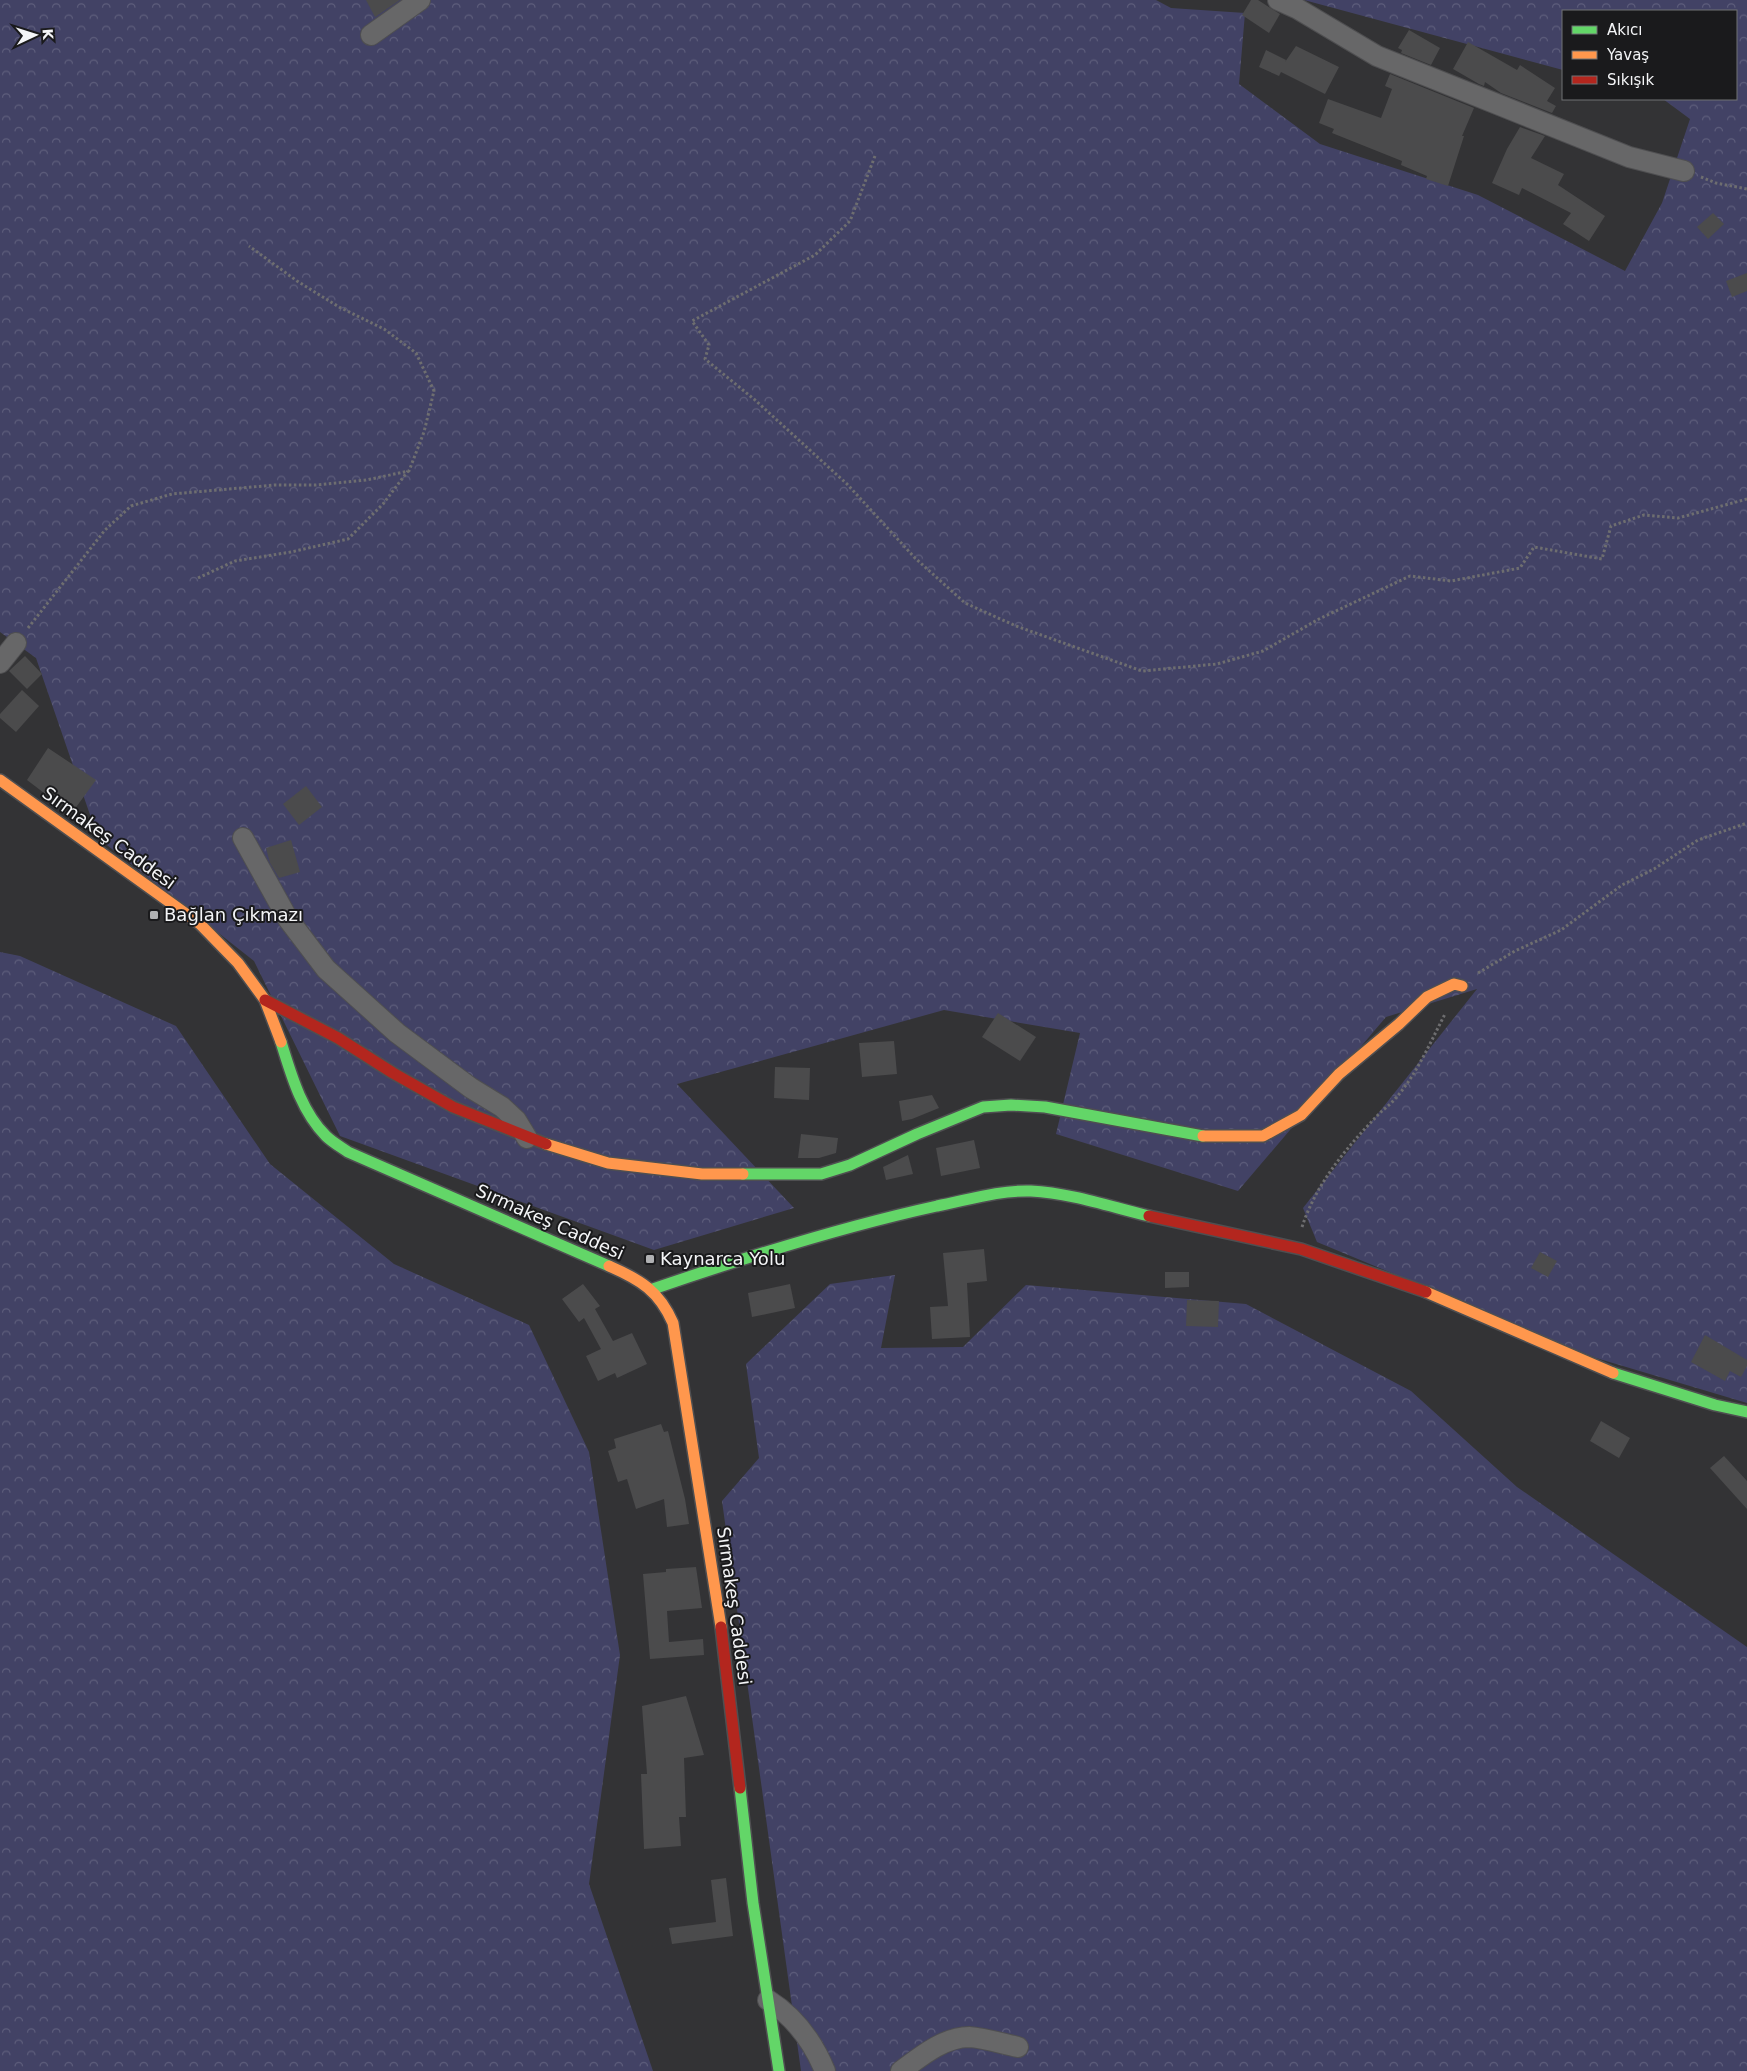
<svg xmlns="http://www.w3.org/2000/svg" width="1747" height="2071" viewBox="0 0 1747 2071" font-family="'DejaVu Sans',sans-serif">
  <defs>
    <pattern id="forest-crowns" width="20" height="18" patternUnits="userSpaceOnUse" patternTransform="scale(1.25)"><rect width="20" height="18" fill="#424265"/><path d="M2 6a3 3 0 1 1 6 0M12 15a3 3 0 1 1 6 0" fill="none" stroke="#5e5e7c"/></pattern>
  </defs>
  <rect width="100%" height="100%" fill="#333335"/>
  <!-- forest -->
  <g fill="url(#forest-crowns)">
    <polygon points="0,0 1156,0 1171,8 1245,13 1239,84 1320,144 1478,195 1625,271 1662,203 1690,119 1663,99 1736,99 1736,11 1563,11 1563,70 1304,0 1747,0 1747,1403 1596,1358 1317,1242 1303,1208 1477,989 1386,1017 1238,1191 1056,1134 1080,1033 944,1010 677,1084 794,1208 654,1250 340,1136 254,961 98,838 36,658 0,632"/>
    <polygon points="0,952 20,956 176,1026 270,1164 394,1264 529,1325 589,1452 620,1655 589,1884 653,2071 0,2071"/>
    <polygon points="895,1275 881,1348 963,1347 1026,1285 1246,1304 1411,1391 1517,1487 1747,1647 1747,2071 801,2071 722,1501 759,1458 746,1364 830,1284"/>
  </g>
  <!-- building -->
  <g fill="#4b4b4c">
    <polygon points="366,0 400,0 375,17"/>
    <polygon points="1251,0 1258,0 1280,14 1269,33 1242,15"/>
    <polygon points="1409,30 1440,48 1431,65 1401,53 1402,50 1398,48"/>
    <polygon points="1468,42 1517,70 1520,65 1555,88 1547,101 1556,106 1552,113 1501,93 1485,82 1484,86 1479,84 1453,69"/>
    <polygon points="1296,46 1339,67 1325,94 1281,72 1279,76 1259,67 1266,50 1286,60 1285,62"/>
    <polygon points="1390,74 1474,108 1462,136 1464,136 1448,186 1426,179 1427,176 1401,165 1402,161 1332,133 1334,129 1319,123 1328,99 1381,118 1392,89 1385,86"/>
    <polygon points="1520,127 1545,136 1531,158 1564,174 1558,185 1605,216 1589,241 1563,224 1571,213 1522,188 1519,195 1492,183 1507,149"/>
    <polygon points="1713,213 1724,224 1708,239 1697,227"/>
    <polygon points="1747,273 1747,291 1732,297 1726,281"/>
    <polygon points="25,656 42,674 27,689 9,671"/>
    <polygon points="22,690 39,706 16,732 0,718 0,714"/>
    <polygon points="48,748 96,780 74,810 51,793 48,796 27,780"/>
    <polygon points="306,786 322,807 299,825 283,804"/>
    <polygon points="291,840 300,872 279,878 270,863 266,848"/>
    <polygon points="998,1013 1036,1037 1020,1061 982,1037"/>
    <polygon points="894,1041 897,1074 862,1077 859,1043"/>
    <polygon points="775,1067 810,1068 809,1100 774,1098"/>
    <polygon points="932,1095 939,1108 912,1119 902,1121 899,1101"/>
    <polygon points="801,1134 838,1138 836,1153 819,1158 798,1158"/>
    <polygon points="974,1140 980,1168 941,1176 936,1148"/>
    <polygon points="908,1155 913,1174 886,1180 883,1167"/>
    <polygon points="984,1249 987,1281 967,1283 970,1337 932,1339 930,1307 948,1306 943,1253"/>
    <polygon points="1540,1252 1557,1261 1548,1277 1531,1268"/>
    <polygon points="1165,1272 1189,1272 1189,1287 1165,1288"/>
    <polygon points="583,1284 600,1306 595,1309 613,1341 632,1333 647,1364 617,1378 615,1373 598,1381 586,1356 601,1349 584,1318 579,1322 562,1299"/>
    <polygon points="790,1284 795,1308 752,1317 748,1293"/>
    <polygon points="1187,1300 1219,1301 1218,1327 1186,1326"/>
    <polygon points="1705,1335 1747,1360 1747,1366 1741,1377 1730,1371 1725,1381 1691,1362"/>
    <polygon points="1601,1421 1630,1438 1619,1458 1590,1441"/>
    <polygon points="661,1424 664,1432 668,1431 685,1499 689,1524 667,1527 664,1499 636,1509 627,1479 618,1482 608,1451 616,1448 614,1439"/>
    <polygon points="1724,1456 1747,1481 1747,1509 1710,1468"/>
    <polygon points="696,1567 702,1608 667,1611 669,1642 703,1639 704,1655 650,1659 643,1574 666,1572 666,1569"/>
    <polygon points="686,1696 704,1755 684,1758 686,1817 679,1817 681,1846 644,1849 641,1774 647,1774 642,1706"/>
    <polygon points="726,1878 733,1936 672,1944 669,1928 716,1922 711,1880"/>
  </g>
  <g fill="none" stroke-linecap="round" stroke-linejoin="round">
    <defs>
      <g id="street">
        <polyline points="1278,0 1298,9 1377,56 1629,157 1684,171"/>
        <polyline points="371,35 420,0"/>
        <polyline points="0,663 16,643"/>
        <polyline points="243,838 288,919 326,969 397,1033 471,1088 502,1107 516,1120 527,1138"/>
        <path d="M768,2000C795,2017 813,2042 825,2071"/>
        <path d="M901,2071C920,2057 944,2037 969,2037C985,2038 1003,2044 1018,2047"/>
      </g>
      <g id="fast">
        <path d="M281,1042C291,1074 301,1111 326,1136C332,1142 341,1147 348,1152L609,1266"/>
        <polyline points="743,1174 821,1174 850,1165 917,1134 983,1107 1011,1105 1045,1107 1203,1136"/>
        <path d="M653,1289C746,1257 841,1227 937,1206C968,1200 999,1190 1031,1191C1071,1193 1111,1207 1149,1216"/>
        <polyline points="1613,1373 1715,1405 1747,1412"/>
        <polyline points="740,1788 753,1903 779,2071"/>
      </g>
      <g id="slow">
        <polyline points="0,780 200,924 238,963 265,1000 281,1042"/>
        <polyline points="1203,1136 1263,1136 1301,1115 1339,1074 1399,1024 1427,997 1454,984 1462,986"/>
        <polyline points="546,1144 608,1163 702,1174 743,1174"/>
        <path d="M609,1266C641,1280 659,1291 673,1323L721,1627"/>
        <polyline points="1426,1292 1613,1373"/>
      </g>
      <g id="jam">
        <polyline points="265,1000 338,1038 393,1073 453,1107 546,1144"/>
        <polyline points="1149,1216 1301,1249 1426,1292"/>
        <polyline points="721,1627 740,1788"/>
      </g>
    </defs>
    <!-- street casing -->
    <use href="#street" stroke="#4f4f51" stroke-width="22"/>
    <!-- fast casing -->
    <use href="#fast" stroke="#4f4f51" stroke-width="14"/>
    <!-- slow casing -->
    <use href="#slow" stroke="#4f4f51" stroke-width="14"/>
    <!-- jam casing -->
    <use href="#jam" stroke="#4f4f51" stroke-width="14"/>
    <!-- path -->
    <g stroke="#6e6e70" stroke-width="3" stroke-dasharray="2.5 2.5" stroke-linecap="butt">
      <polyline points="875,156 850,221 815,255 692,321 709,345 705,359 755,400 847,484 915,558 965,603 1016,626 1142,671 1217,664 1263,651 1319,619 1410,576 1451,581 1520,568 1534,547 1602,559 1611,526 1644,515 1678,518 1747,499"/>
      <polyline points="1701,177 1716,183 1747,189"/>
      <polyline points="198,578 235,561 291,552 348,539 383,504 408,471"/>
      <polyline points="28,628 105,530 131,506 172,494 275,485 316,485 366,480 409,471 424,432 434,391 416,353 384,329 339,307 297,281 249,246"/>
      <polyline points="1478,973 1515,951 1561,930 1622,885 1654,869 1698,840 1747,823"/>
      <path d="M1302,1227C1316,1184 1346,1148 1377,1116C1382,1110 1389,1106 1394,1100C1416,1076 1430,1043 1445,1014"/>
    </g>
    <!-- street -->
    <use href="#street" stroke="#676768" stroke-width="20"/>
    <!-- fast -->
    <use href="#fast" stroke="#63d668" stroke-width="11"/>
    <!-- slow -->
    <use href="#slow" stroke="#ff974d" stroke-width="11"/>
    <!-- jam -->
    <use href="#jam" stroke="#b3261e" stroke-width="11"/>
  </g>
  <!-- markers -->
  <g fill="#b0b1b3" stroke="#1a1a1c" stroke-width="2">
    <rect x="149" y="910" width="10" height="10" rx="2.5"/>
    <rect x="645" y="1254" width="10" height="10" rx="2.5"/>
  </g>
  <g text-anchor="middle" stroke-width="4" stroke-linejoin="round" paint-order="stroke">
    <!-- street labels -->
    <g font-size="18" fill="#f4f5f7" stroke="#1a1a1c">
      <text transform="translate(109 838) rotate(36)" y="6">Sırmakeş Caddesi</text>
      <text transform="translate(550 1222) rotate(24)" y="6">Sırmakeş Caddesi</text>
      <text transform="translate(734 1606) rotate(82)" y="6">Sırmakeş Caddesi</text>
    </g>
    <!-- poi labels -->
    <g font-size="18" fill="#f4f5f7" stroke="#1a1a1c" text-anchor="start">
      <text x="164" y="921">Bağlan Çıkmazı</text>
      <text x="660" y="1265">Kaynarca Yolu</text>
    </g>
  </g>
  <!-- legend -->
  <rect x="1562" y="10" width="175" height="90" fill="#1a1a1c" stroke="#717274"/>
  <rect x="1572" y="26" width="25" height="8" fill="#63d668" stroke="#717274"/>
  <text x="1607" y="35" font-size="15" fill="#f4f5f7">Akıcı</text>
  <rect x="1572" y="51" width="25" height="8" fill="#ff974d" stroke="#717274"/>
  <text x="1607" y="60" font-size="15" fill="#f4f5f7">Yavaş</text>
  <rect x="1572" y="76" width="25" height="8" fill="#b3261e" stroke="#717274"/>
  <text x="1607" y="85" font-size="15" fill="#f4f5f7">Sıkışık</text>
  <!-- north arrow -->
  <g transform="translate(35 35) rotate(86)" stroke="#1a1a1c" stroke-width="4" paint-order="stroke">
  <path d="M0-4L9 19L0 12L-9 19Z" fill="#f4f5f7"/>
  <text y="-8" font-size="14" font-weight="bold" text-anchor="middle" fill="#f4f5f7">K</text>
  </g>
</svg>
